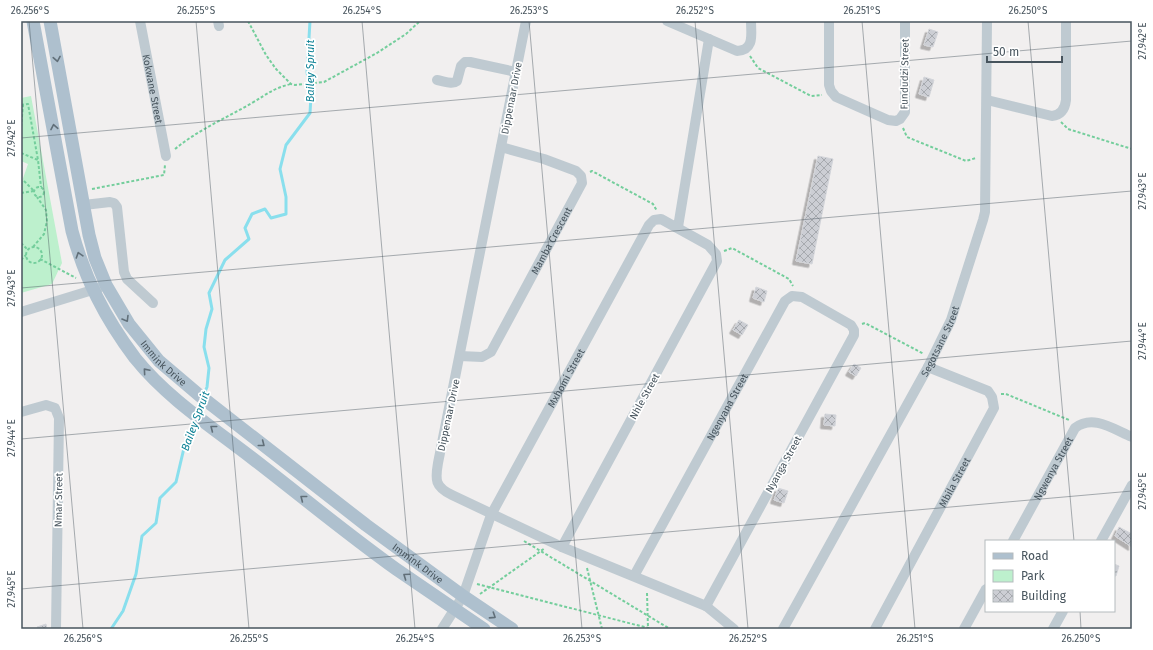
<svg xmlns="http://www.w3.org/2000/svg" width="1153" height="650" viewBox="0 0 1153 650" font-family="'Fira Sans',sans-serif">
  <defs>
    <pattern id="building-cross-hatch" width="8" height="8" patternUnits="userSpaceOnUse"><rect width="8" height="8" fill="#ccced4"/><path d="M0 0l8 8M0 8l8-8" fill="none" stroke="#a7aaaf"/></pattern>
    <filter id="shadow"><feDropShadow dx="-3.5" dy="3.5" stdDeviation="0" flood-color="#0004"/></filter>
  </defs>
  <rect width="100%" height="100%" fill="#f1efef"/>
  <!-- green -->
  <polygon fill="#bdf0cd" points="31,96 62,263 52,284 21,293 21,184 28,164 21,161 21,98"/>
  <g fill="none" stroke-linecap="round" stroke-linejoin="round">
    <!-- stream -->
    <g stroke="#89dfed" stroke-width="3">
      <polyline points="204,394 207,387 209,368 204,347 206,329 212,309 209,293 225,260 249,239 245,228 252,214 265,209 271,218 286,214 286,197 280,169 286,145 310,113 311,96 307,72 310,21"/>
      <polyline points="197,413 202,401"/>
      <polyline points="111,629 123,611 136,574 142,536 156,523 160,498 176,482 184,448 195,418"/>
    </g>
  </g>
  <!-- building -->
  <g fill="url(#building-cross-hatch)" stroke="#d3d5da" filter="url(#shadow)">
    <polygon points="929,29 938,32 933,47 924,45"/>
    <polygon points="924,77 934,80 929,97 919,94"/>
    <polygon points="818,156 833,159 812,264 796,261"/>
    <polygon points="756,287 767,291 764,302 753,298"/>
    <polygon points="739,320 748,325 742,335 733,330"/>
    <polygon points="854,364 861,368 856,376 849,372"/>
    <polygon points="825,414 836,415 835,426 824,425"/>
    <polygon points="778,488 788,491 784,503 774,500"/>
    <polygon points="1119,527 1132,534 1132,547 1115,536"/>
    <polygon points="1114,564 1119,566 1116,576 1114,576"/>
    <polygon points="46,624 47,629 38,629 37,627"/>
  </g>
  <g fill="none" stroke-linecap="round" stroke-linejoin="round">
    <!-- path -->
    <g stroke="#74ce9c" stroke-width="2" stroke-dasharray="3 2" stroke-linecap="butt">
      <polyline points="248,21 266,55 276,69 291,84 295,85 324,82 377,53 406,34 420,21"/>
      <polyline points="750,56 758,68 811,96 822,95"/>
      <polyline points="21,105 28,104 38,160 41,187"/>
      <polyline points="1061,122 1068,129 1132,149"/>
      <polyline points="21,127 23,105"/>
      <polyline points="903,128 907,137 966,161 976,158"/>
      <path d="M175,149C198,130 226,118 252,103C267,94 274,88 291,84"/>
      <polyline points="21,153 38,160"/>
      <polyline points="590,172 592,171 653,204 657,211"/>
      <polyline points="24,181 34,191"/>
      <circle cx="39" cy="192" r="5"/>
      <polyline points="92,189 164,175 165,165"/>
      <polyline points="21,193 34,191"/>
      <polyline points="21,243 28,250"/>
      <polyline points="33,247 44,234 47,221 46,210 37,197"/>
      <circle cx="34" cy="255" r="8"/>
      <polyline points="724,251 732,248 789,279 793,286"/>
      <polyline points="40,259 76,278"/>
      <polyline points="21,260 26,255"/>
      <polyline points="862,324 865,323 924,354"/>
      <polyline points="1001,394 1006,394 1069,420"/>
      <polyline points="524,541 670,629"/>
      <polyline points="587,568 602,629"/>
      <polyline points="477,584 652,629"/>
      <polyline points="647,593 648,628"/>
      <polyline points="480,594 545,548"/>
    </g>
    <!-- minor -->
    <g stroke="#bfcad1" stroke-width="10">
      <path id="s1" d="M140,21L166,156"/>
      <polyline points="218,21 219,26"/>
      <path d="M526,21L438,463C435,480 435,487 452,495L562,547L706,606L734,629"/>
      <path d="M667,21L737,51C755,50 751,34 751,21"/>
      <polyline points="829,21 829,85 831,91 836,97 888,120 896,121 900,119 905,112 905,21"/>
      <path d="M437,80C444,81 452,85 457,81L461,66L465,62H470L516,72"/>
      <path d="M987,100L1052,116C1061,115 1065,109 1066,100V21"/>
      <polyline points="84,205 110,202 114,203 117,207 124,272 127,279 153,303"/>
      <polyline points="678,227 709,39"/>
      <polyline points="21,312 99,288"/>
      <path id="s2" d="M460,356L482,357L491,352L582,183L581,176L576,171L544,159L501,147"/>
      <polyline points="21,412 46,405 55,408 59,418 56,629"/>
      <path id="s3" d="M1013,541L1075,428C1093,414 1113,429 1132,437"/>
      <polyline points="1101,541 1132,485"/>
      <path id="s4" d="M634,576L785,301L792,296L802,297L851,325L854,330V335L706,606"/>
      <path id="s5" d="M442,629L463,596L491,515L649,225L654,220L661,219L708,245L716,254L717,261L562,547"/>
      <path id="s6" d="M783,629L928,367L951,320L983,220L985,212L987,21"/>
      <path id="s7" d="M875,629L994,408L992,397L988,391L928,367"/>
      <polyline points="964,629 986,589"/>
      <polyline points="1053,629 1063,611"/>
    </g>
    <!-- major -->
    <g stroke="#aec0ce" stroke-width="13">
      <path d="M33,21L72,231C85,279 105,318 135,358C167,398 212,427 252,458C300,495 347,534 396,569C425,589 455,609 484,629"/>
      <path id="s8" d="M50,21L89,235L95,258L106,285L129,324L159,361L199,395L366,525L463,596L512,629"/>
    </g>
  </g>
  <!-- one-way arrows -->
  <defs><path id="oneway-chevron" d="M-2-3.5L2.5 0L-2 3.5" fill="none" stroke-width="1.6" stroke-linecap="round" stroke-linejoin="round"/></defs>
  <g stroke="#616f79">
    <use href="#oneway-chevron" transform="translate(57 59) rotate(80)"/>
    <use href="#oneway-chevron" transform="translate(54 127) rotate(-101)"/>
    <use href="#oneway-chevron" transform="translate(79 255) rotate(-108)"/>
    <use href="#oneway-chevron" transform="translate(126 319) rotate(59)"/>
    <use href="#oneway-chevron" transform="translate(146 371) rotate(-131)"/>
    <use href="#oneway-chevron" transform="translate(213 428) rotate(-142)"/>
    <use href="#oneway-chevron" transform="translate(262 444) rotate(38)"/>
    <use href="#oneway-chevron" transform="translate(303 498) rotate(-142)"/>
    <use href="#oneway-chevron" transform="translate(406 576) rotate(-145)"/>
    <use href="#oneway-chevron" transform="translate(493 616) rotate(33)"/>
  </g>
  <!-- ticks -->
  <path fill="none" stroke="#47545d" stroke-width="1" stroke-opacity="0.45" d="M29,21L83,629M196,21L249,629M362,21L415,629M529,21L582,629M695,21L748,629M862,21L915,629M1028,21L1074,541M21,138L1132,41M21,288L1132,191M21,439L1132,341M21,589L1132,491M1080,611L1081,629"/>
  <g text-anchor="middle" stroke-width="3.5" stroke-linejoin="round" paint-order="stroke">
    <!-- street labels -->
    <g font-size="10" fill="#47545d" stroke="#fff">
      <text transform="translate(904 74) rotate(-89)" y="4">Fundudzi Street</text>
      <text dy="4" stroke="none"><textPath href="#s1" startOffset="69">Kokwane Street</textPath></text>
      <text transform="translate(511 98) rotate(-79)" y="4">Dippenaar Drive</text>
      <text dy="4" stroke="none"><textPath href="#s2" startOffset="159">Mamba Crescent</textPath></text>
      <text dy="4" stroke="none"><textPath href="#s6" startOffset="328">Segotsane Street</textPath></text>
      <text dy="4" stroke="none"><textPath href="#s8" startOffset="368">Immink Drive</textPath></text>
      <text dy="4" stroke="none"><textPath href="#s5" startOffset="281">Mxhomi Street</textPath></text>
      <text transform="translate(644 396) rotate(-61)" y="4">Nhle Street</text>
      <text dy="4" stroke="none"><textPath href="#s4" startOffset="193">Ngenyana Street</textPath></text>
      <text transform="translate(448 415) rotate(-78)" y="4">Dippenaar Drive</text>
      <text transform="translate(783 464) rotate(-61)" y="4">Nyanga Street</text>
      <text dy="4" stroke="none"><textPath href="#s3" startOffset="83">Ngwenya Street</textPath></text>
      <text dy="4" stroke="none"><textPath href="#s7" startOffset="167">Mbila Street</textPath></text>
      <text transform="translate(58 500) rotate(-89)" y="4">Nmar Street</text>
      <text dy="4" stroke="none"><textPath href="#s8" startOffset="692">Immink Drive</textPath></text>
    </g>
    <!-- water labels -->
    <g font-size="11" font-style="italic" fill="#0b8095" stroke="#fff">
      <text transform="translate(310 71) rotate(-90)" y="4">Bailey Spruit</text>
      <text transform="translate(195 421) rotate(-70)" y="4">Bailey Spruit</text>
    </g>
  </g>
  <!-- border -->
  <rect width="1153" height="650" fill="none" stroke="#ffffff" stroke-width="44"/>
  <!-- legend -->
  <rect x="985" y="540" width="130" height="72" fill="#ffffff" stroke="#b5bbbe"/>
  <rect x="993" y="553" width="20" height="6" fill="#aec0ce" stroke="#b5bbbe"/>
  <text x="1021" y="560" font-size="12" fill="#47545d">Road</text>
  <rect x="993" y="570" width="20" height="12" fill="#bdf0cd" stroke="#b5bbbe"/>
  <text x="1021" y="580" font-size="12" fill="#47545d">Park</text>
  <rect x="993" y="590" width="20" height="12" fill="url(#building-cross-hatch)" stroke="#b5bbbe"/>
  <text x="1021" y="600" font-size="12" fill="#47545d">Building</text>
  <!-- scale -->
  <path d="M987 56v6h75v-6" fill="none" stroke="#47545d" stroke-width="2"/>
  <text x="993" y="56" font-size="12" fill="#47545d" stroke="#ffffff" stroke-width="3" paint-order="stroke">50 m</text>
  <rect x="22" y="22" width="1109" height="606" fill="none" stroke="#47545d" stroke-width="1.5"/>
  <g font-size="10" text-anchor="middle" fill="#47545d">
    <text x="30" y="14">26.256°S</text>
    <text x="196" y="14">26.255°S</text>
    <text x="362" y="14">26.254°S</text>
    <text x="529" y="14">26.253°S</text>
    <text x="695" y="14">26.252°S</text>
    <text x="862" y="14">26.251°S</text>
    <text x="1028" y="14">26.250°S</text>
    <text transform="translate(1142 41) rotate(-90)" y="4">27.942°E</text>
    <text transform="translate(11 138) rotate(-90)" y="4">27.942°E</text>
    <text transform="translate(1142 191) rotate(-90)" y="4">27.943°E</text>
    <text transform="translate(11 288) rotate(-90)" y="4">27.943°E</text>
    <text transform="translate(1142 341) rotate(-90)" y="4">27.944°E</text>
    <text transform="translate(11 438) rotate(-90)" y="4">27.944°E</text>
    <text transform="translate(1142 491) rotate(-90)" y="4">27.945°E</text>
    <text transform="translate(11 589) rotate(-90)" y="4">27.945°E</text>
    <text x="83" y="642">26.256°S</text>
    <text x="249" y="642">26.255°S</text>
    <text x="415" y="642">26.254°S</text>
    <text x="582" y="642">26.253°S</text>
    <text x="748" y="642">26.252°S</text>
    <text x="915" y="642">26.251°S</text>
    <text x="1081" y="642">26.250°S</text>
  </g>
</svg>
